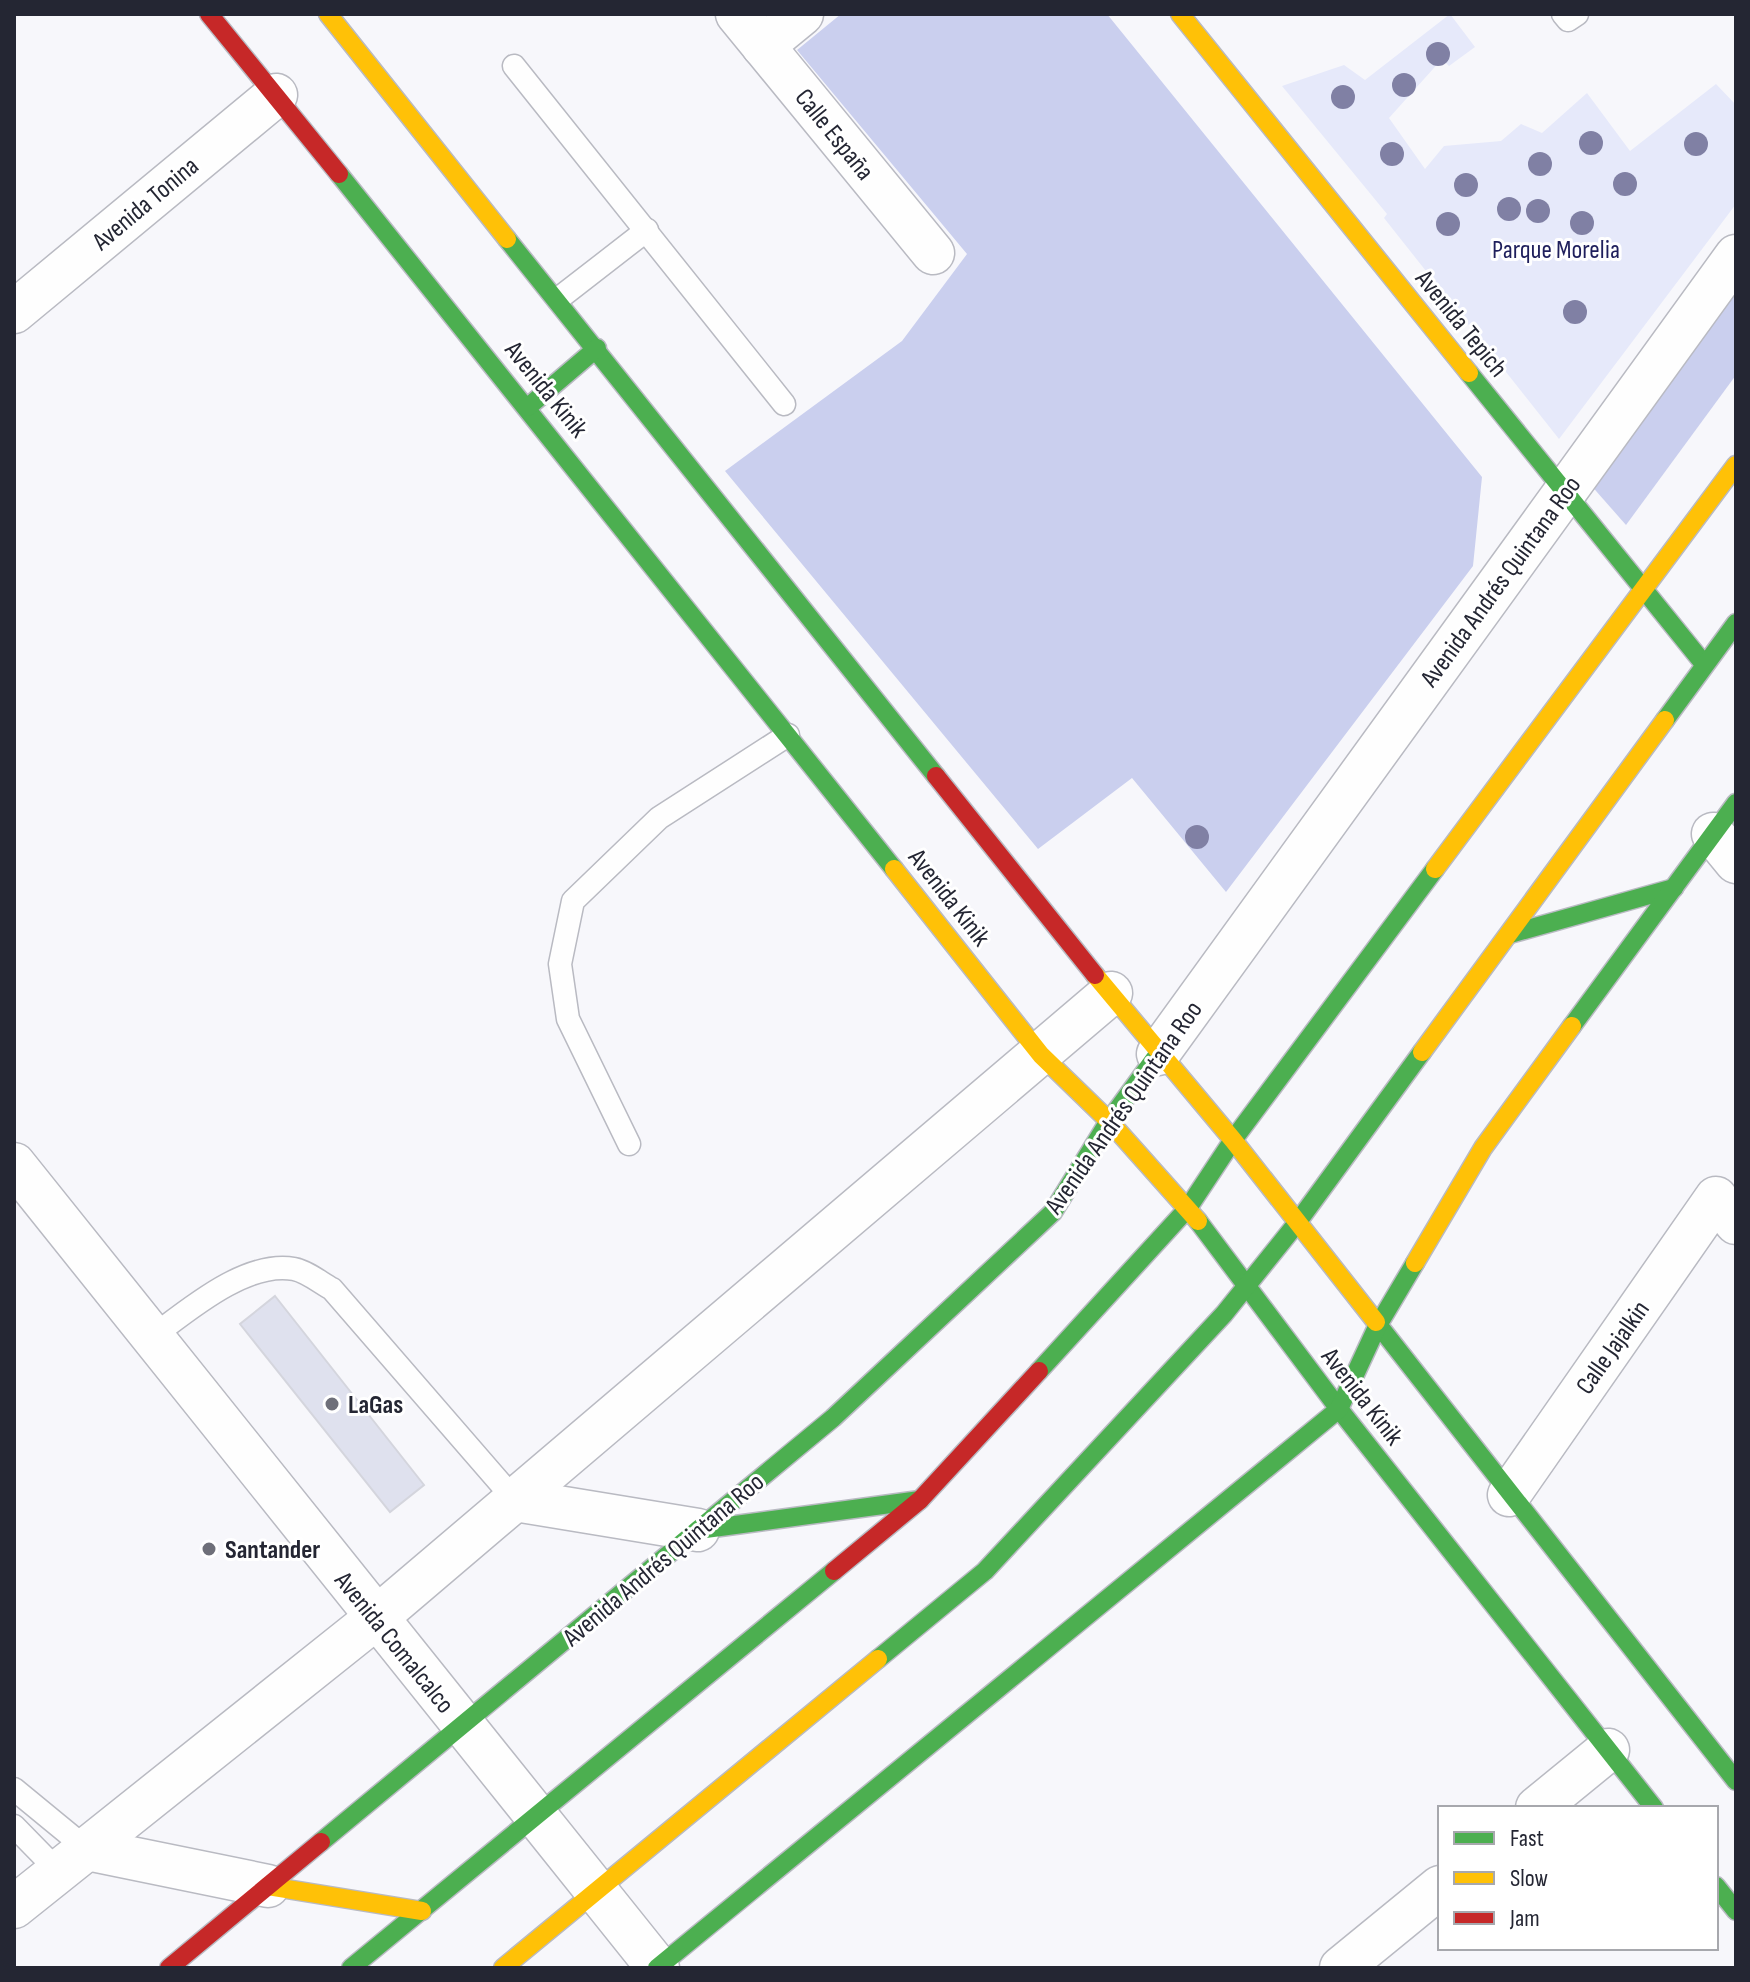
<svg xmlns="http://www.w3.org/2000/svg" width="1750" height="1982" viewBox="0 0 1750 1982" font-family="'Sofia Sans Condensed',sans-serif">
  <rect width="100%" height="100%" fill="#f7f7fb"/>
  <!-- green -->
  <polygon fill="#e6e9fa" points="1450,14 1475,47 1449,66 1442,59 1389,118 1425,169 1444,146 1501,141 1521,124 1542,133 1587,93 1630,151 1716,84 1736,105 1736,204 1559,439 1384,218 1387,214 1282,86 1344,65 1365,80"/>
  <!-- forest -->
  <g fill="#cacfee">
    <polygon points="841,14 1107,14 1482,477 1473,566 1226,892 1132,778 1038,849 725,471 902,341 967,254 797,50"/>
    <polygon points="1736,273 1736,375 1626,525 1589,483"/>
  </g>
  <!-- building -->
  <polygon fill="#dfe1ee" stroke="#d4d5dd" stroke-width="2" points="275,1296 424,1485 390,1512 240,1324"/>
  <g fill="none" stroke-linecap="round" stroke-linejoin="round">
    <defs>
      <g id="lane">
        <polyline points="1563,14 1568,20 1577,14"/>
        <polyline points="514,66 784,404"/>
        <polyline points="558,299 647,230"/>
        <polyline points="629,1144 568,1019 560,964 573,901 659,818 788,735"/>
        <path d="M152,1337C187,1311 246,1260 294,1269C306,1271 321,1283 332,1289L515,1500"/>
        <polyline points="14,1789 87,1849"/>
        <polyline points="14,1826 59,1872"/>
      </g>
      <g id="street">
        <polyline points="737,14 933,253"/>
        <polyline points="763,46 802,14"/>
        <polyline points="14,312 276,95"/>
        <polyline points="1713,834 1736,862"/>
        <polyline points="1158,1054 1736,256"/>
        <polyline points="14,1164 658,1968"/>
        <polyline points="1509,1495 1716,1198 1736,1223"/>
        <polyline points="515,1500 698,1530"/>
        <polyline points="1537,1808 1608,1750"/>
        <polyline points="87,1849 268,1886"/>
        <polyline points="14,1907 376,1618 1111,993"/>
        <polyline points="1341,1968 1440,1887"/>
      </g>
      <g id="fast">
        <polyline points="339,174 894,869"/>
        <polyline points="507,239 936,776"/>
        <polyline points="1469,373 1704,664"/>
        <polyline points="528,407 597,348"/>
        <polyline points="1665,720 1736,623"/>
        <polyline points="1510,934 1674,888"/>
        <polyline points="1572,1026 1736,803"/>
        <polyline points="1198,1221 1339,1409 1654,1808"/>
        <polyline points="1376,1322 1736,1781"/>
        <polyline points="1039,1371 1188,1208 1233,1140 1435,869"/>
        <polyline points="698,1530 920,1500"/>
        <polyline points="878,1659 985,1571 1224,1314 1297,1223 1422,1052"/>
        <polyline points="321,1842 833,1418 1053,1212 1109,1121 1158,1054"/>
        <polyline points="1716,1886 1736,1911"/>
        <polyline points="351,1968 834,1571"/>
        <polyline points="657,1968 1339,1409 1377,1327 1415,1263"/>
      </g>
      <g id="slow">
        <polyline points="328,14 507,239"/>
        <polyline points="1180,14 1469,373"/>
        <polyline points="894,869 1041,1055 1109,1121 1198,1221"/>
        <polyline points="1435,869 1736,465"/>
        <polyline points="1095,975 1233,1140 1376,1322"/>
        <polyline points="1422,1052 1665,720"/>
        <polyline points="1415,1263 1483,1148 1572,1026"/>
        <polyline points="268,1886 422,1911"/>
        <polyline points="503,1968 878,1659"/>
      </g>
      <g id="jam">
        <polyline points="209,14 339,174"/>
        <polyline points="936,776 1095,975"/>
        <polyline points="834,1571 920,1500 1039,1371"/>
        <polyline points="169,1968 321,1842"/>
      </g>
    </defs>
    <!-- lane casing -->
    <use href="#lane" stroke="#b9bac2" stroke-width="25"/>
    <!-- street casing -->
    <use href="#street" stroke="#b9bac2" stroke-width="45"/>
    <!-- fast casing -->
    <use href="#fast" stroke="#b9bac2" stroke-width="21"/>
    <!-- slow casing -->
    <use href="#slow" stroke="#b9bac2" stroke-width="21"/>
    <!-- jam casing -->
    <use href="#jam" stroke="#b9bac2" stroke-width="21"/>
    <!-- lane -->
    <use href="#lane" stroke="#fefefe" stroke-width="22"/>
    <!-- street -->
    <use href="#street" stroke="#fefefe" stroke-width="42"/>
    <!-- fast -->
    <use href="#fast" stroke="#4caf50" stroke-width="18"/>
    <!-- slow -->
    <use href="#slow" stroke="#ffc107" stroke-width="18"/>
    <!-- jam -->
    <use href="#jam" stroke="#c62828" stroke-width="18"/>
  </g>
  <!-- trees -->
  <g fill="#8080a4">
    <circle cx="1438" cy="54" r="12"/>
    <circle cx="1404" cy="85" r="12"/>
    <circle cx="1343" cy="97" r="12"/>
    <circle cx="1591" cy="143" r="12"/>
    <circle cx="1696" cy="144" r="12"/>
    <circle cx="1392" cy="154" r="12"/>
    <circle cx="1540" cy="164" r="12"/>
    <circle cx="1625" cy="184" r="12"/>
    <circle cx="1466" cy="185" r="12"/>
    <circle cx="1509" cy="209" r="12"/>
    <circle cx="1538" cy="211" r="12"/>
    <circle cx="1582" cy="223" r="12"/>
    <circle cx="1448" cy="224" r="12"/>
    <circle cx="1575" cy="312" r="12"/>
    <circle cx="1197" cy="837" r="12"/>
  </g>
  <!-- markers -->
  <g fill="#6e6f79" stroke="#fff" stroke-width="3">
    <circle cx="332" cy="1404" r="8"/>
    <circle cx="209" cy="1549" r="8"/>
  </g>
  <g text-anchor="middle" stroke-width="6" stroke-linejoin="round" paint-order="stroke">
    <!-- street labels -->
    <g font-size="26" fill="#242633" stroke="#fff">
      <text transform="translate(835 134) rotate(51)" y="9">Calle España</text>
      <text transform="translate(145 203) rotate(-40)" y="9">Avenida Tonina</text>
      <text transform="translate(1462 323) rotate(51)" y="9">Avenida Tepich</text>
      <text transform="translate(547 389) rotate(51)" y="9">Avenida Kinik</text>
      <text transform="translate(1500 581) rotate(-54)" y="9">Avenida Andrés Quintana Roo</text>
      <text transform="translate(950 897) rotate(52)" y="9">Avenida Kinik</text>
      <text transform="translate(1123 1107) rotate(-55)" y="9">Avenida Andrés Quintana Roo</text>
      <text transform="translate(1612 1347) rotate(-55)" y="9">Calle Jajalkin</text>
      <text transform="translate(1363 1396) rotate(52)" y="9">Avenida Kinik</text>
      <text transform="translate(663 1559) rotate(-40)" y="9">Avenida Andrés Quintana Roo</text>
      <text transform="translate(395 1642) rotate(51)" y="9">Avenida Comalcalco</text>
    </g>
    <!-- park labels -->
    <g font-size="26" fill="#1f1f5c" stroke="#fff">
      <text x="1556" y="258">Parque Morelia</text>
    </g>
    <!-- poi labels -->
    <g font-size="26" font-weight="bold" fill="#242633" stroke="#fff" text-anchor="start">
      <text x="348" y="1413">LaGas</text>
      <text x="225" y="1558">Santander</text>
    </g>
  </g>
  <!-- border -->
  <rect width="1750" height="1982" fill="none" stroke="#242633" stroke-width="32"/>
  <!-- legend -->
  <rect x="1438" y="1806" width="280" height="144" fill="#ffffff" stroke="#a7a8ad" stroke-width="2"/>
  <rect x="1454" y="1832" width="40" height="12" fill="#4caf50" stroke="#a7a8ad" stroke-width="2"/>
  <text x="1510" y="1846" font-size="24" fill="#242633">Fast</text>
  <rect x="1454" y="1872" width="40" height="12" fill="#ffc107" stroke="#a7a8ad" stroke-width="2"/>
  <text x="1510" y="1886" font-size="24" fill="#242633">Slow</text>
  <rect x="1454" y="1912" width="40" height="12" fill="#c62828" stroke="#a7a8ad" stroke-width="2"/>
  <text x="1510" y="1926" font-size="24" fill="#242633">Jam</text>
</svg>
